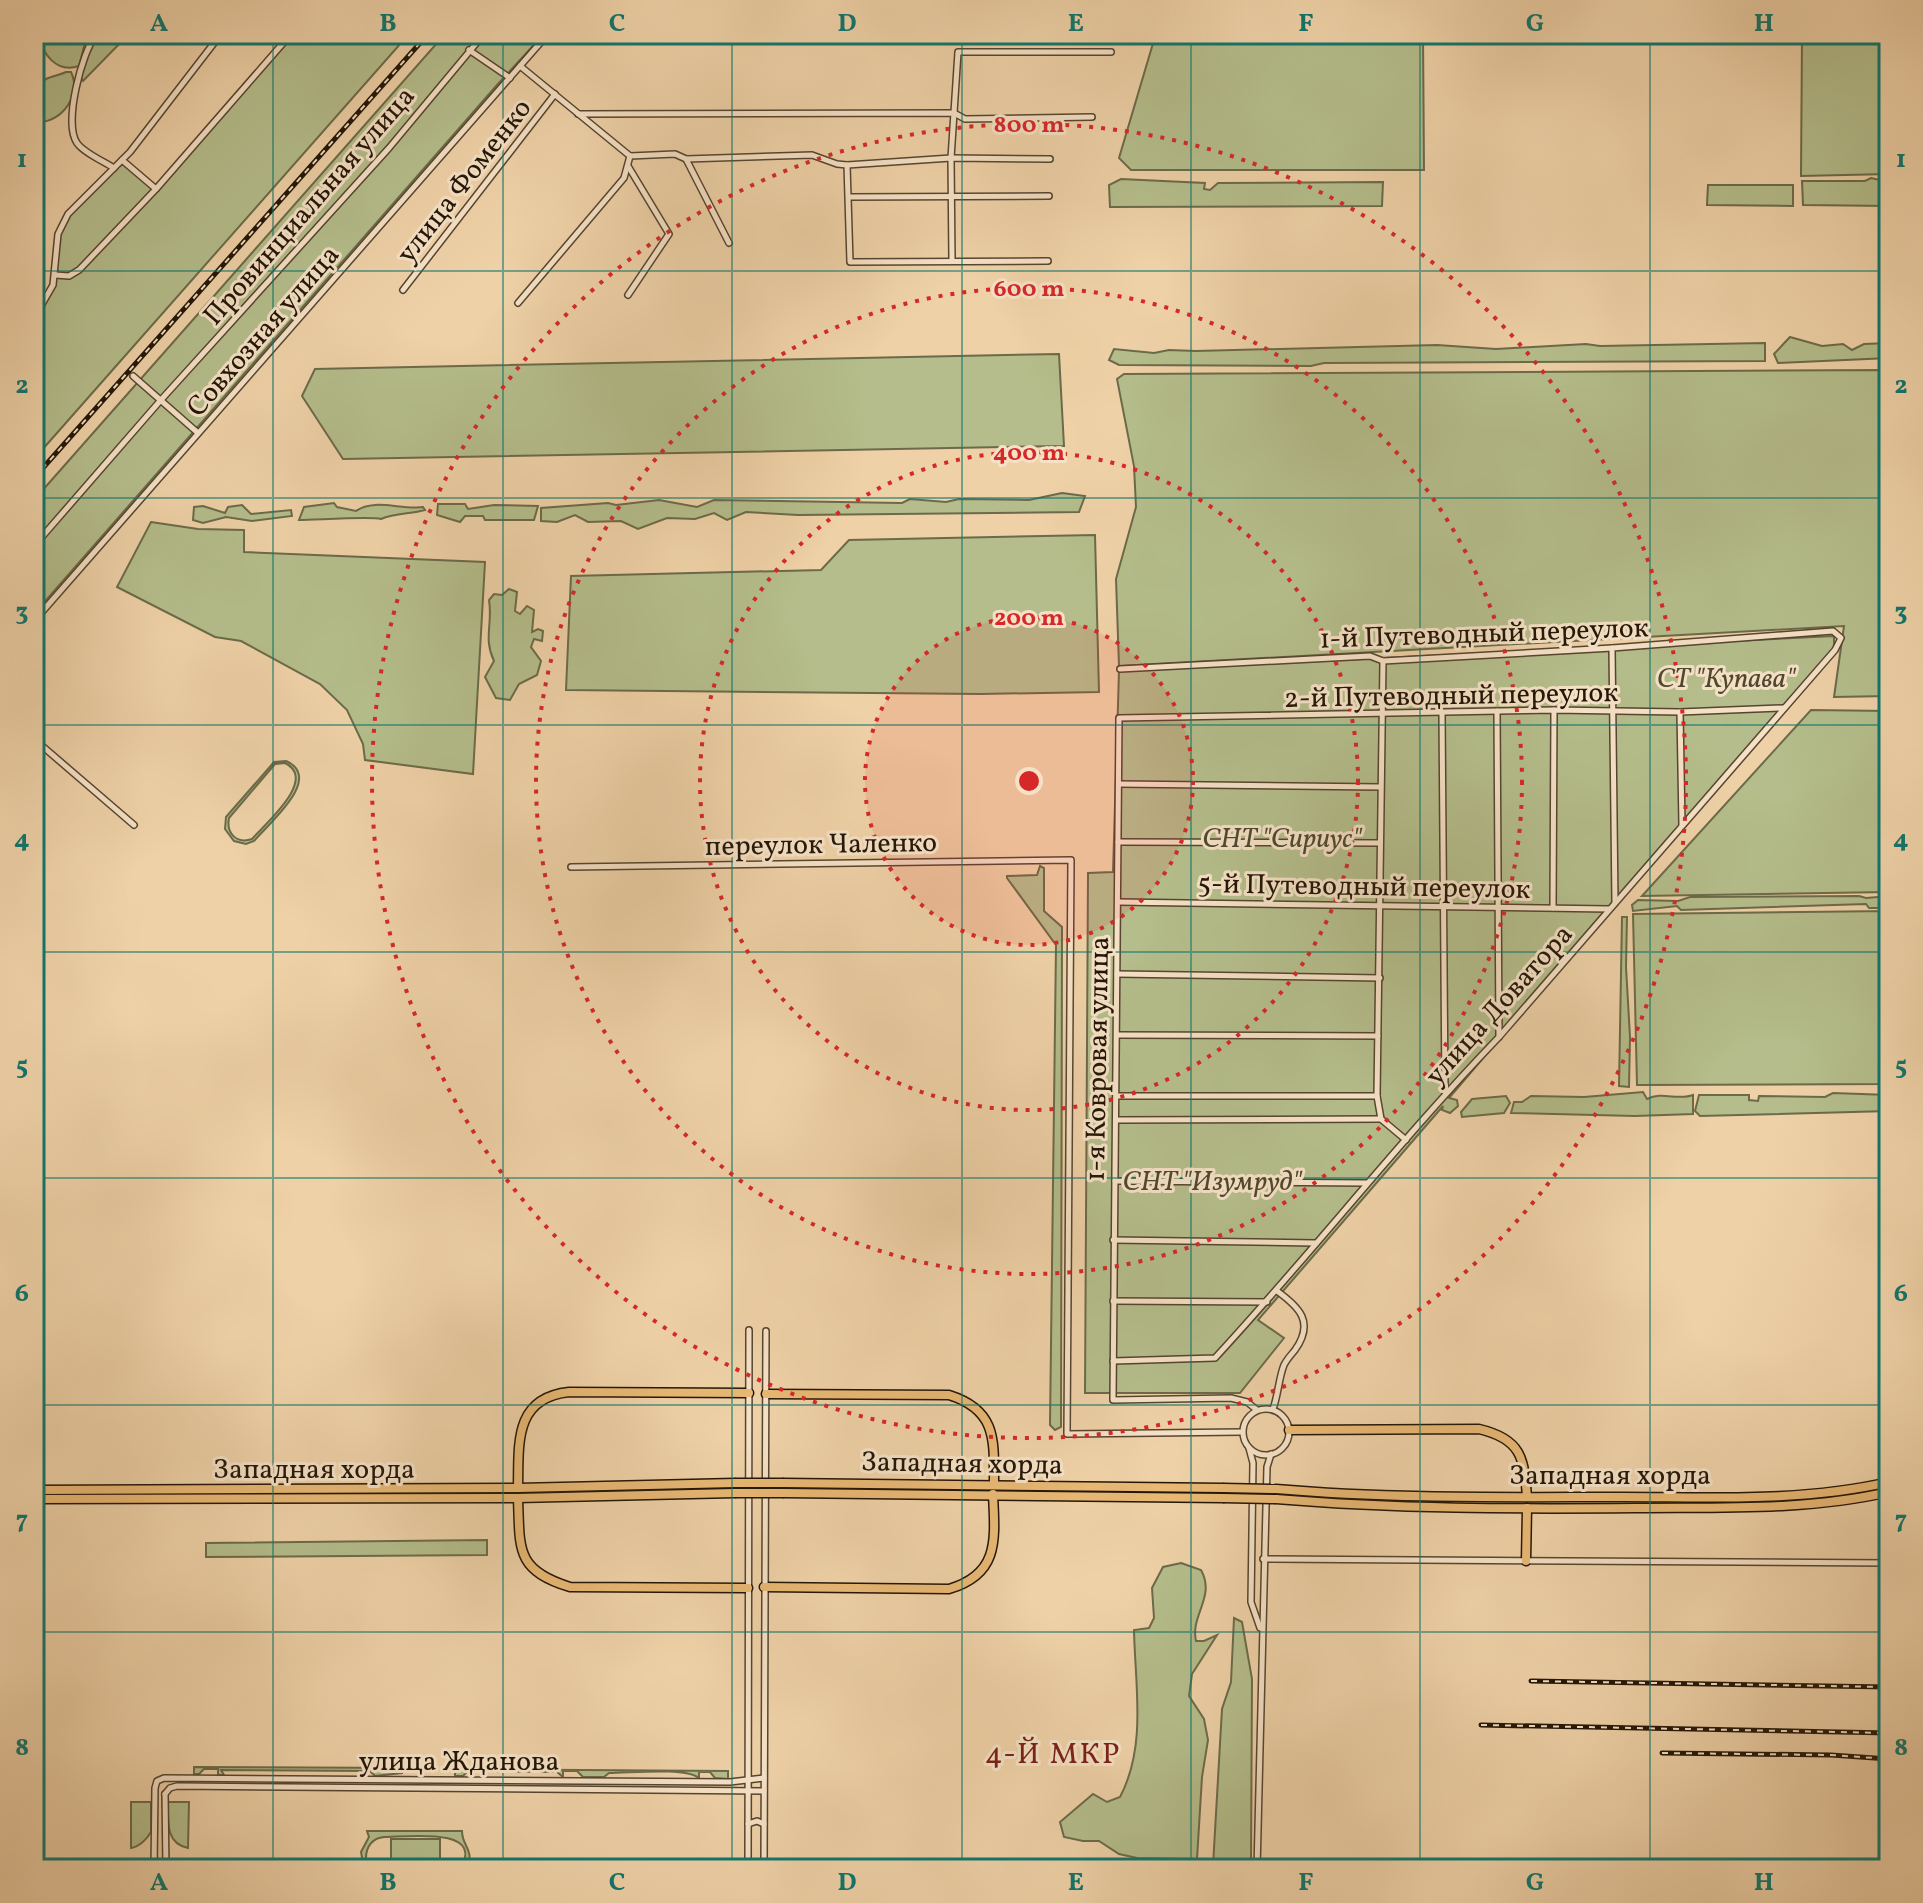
<svg xmlns="http://www.w3.org/2000/svg" width="1923" height="1903" viewBox="0 0 1923 1903" font-family="Vollkorn,serif">
  <rect width="100%" height="100%" fill="#efd1a7"/>
  <filter id="stains"><feTurbulence type="fractalNoise" baseFrequency=".0025" numOctaves="4"/><feColorMatrix values="0 0 0 0 .2 0 0 0 0 .09 0 0 0 0 .02 0 0 0 .5 -.17"/></filter>
  <radialGradient id="worn" r=".72"><stop offset=".6" stop-color="#630" stop-opacity="0"/><stop offset="1" stop-color="#630" stop-opacity=".3"/></radialGradient>
  <!-- green -->
  <g fill="#b4bd8b" stroke="#6c6a49" stroke-width="2" fill-rule="evenodd">
    <path d="M35,34H82L86,39L79,66C55,74 44,53 35,34Z"/>
    <polygon points="101,34 129,34 83,81 79,75 94,43"/>
    <polygon points="292,34 409,34 34,459 34,316 53,284 60,224 120,160 156,189"/>
    <polygon points="445,34 544,34 497,85 34,614 34,500"/>
    <polygon points="1158,34 1423,34 1424,170 1131,170 1119,158 1154,40"/>
    <polygon points="1802,34 1889,34 1889,174 1801,176"/>
    <path d="M66,72H71C82,94 62,123 38,122C30,112 33,86 46,79C52,76 60,75 66,72Z"/>
    <polygon points="1871,178 1889,182 1889,206 1803,205 1802,181 1865,181"/>
    <polygon points="1121,179 1205,183 1204,189 1210,190 1218,183 1383,182 1382,206 1110,207 1109,185"/>
    <polygon points="1708,185 1793,185 1793,206 1707,205"/>
    <polygon points="1790,337 1822,346 1843,344 1852,350 1864,344 1889,343 1889,358 1778,363 1774,354"/>
    <polygon points="1765,343 1765,361 1324,363 1311,366 1119,365 1109,360 1114,349 1154,353 1169,350 1196,351 1437,345 1496,349 1586,344 1600,346"/>
    <polygon points="1059,354 1064,446 343,459 302,396 315,369"/>
    <polygon points="1889,370 1889,696 1834,697 1844,626 1119,666 1116,579 1136,507 1134,466 1117,379 1124,374"/>
    <polygon points="1062,493 1085,496 1079,512 798,515 746,512 727,520 714,513 695,519 667,518 638,529 621,521 588,522 575,515 557,522 541,521 541,508 608,503 616,505 659,500 697,507 714,500 902,503 910,499 946,502 959,499 1029,500"/>
    <path d="M334,503L337,507L356,511C374,498 401,510 423,507L425,510C411,514 395,513 381,519C371,516 315,520 299,520L304,507Z"/>
    <polygon points="438,504 465,504 468,509 494,505 538,506 534,520 485,520 483,516 465,516 460,522 437,515"/>
    <polygon points="242,505 251,514 291,510 292,516 252,521 226,517 203,523 193,520 194,507 203,506 225,513 228,507"/>
    <polygon points="151,522 198,529 244,530 244,552 485,562 473,774 365,760 363,744 347,710 320,684 241,641 215,637 117,587"/>
    <polygon points="1095,535 1099,692 981,694 566,690 571,576 821,570 849,540"/>
    <path d="M509,589L517,592L515,611L520,614L527,606L534,610L532,632L538,629L543,631L542,641L534,639L531,647L541,661L537,675L519,684L510,700L496,698L485,677L494,661C483,638 493,624 489,600L494,594L502,595Z"/>
    <polygon points="1834,636 1834,648 1449,1098 1457,1100 1458,1106 1450,1113 1442,1110 1443,1106 1258,1320 1284,1338 1240,1393 1085,1393 1088,873 1113,872 1119,671"/>
    <polygon points="1811,710 1889,711 1889,892 1642,896"/>
    <path d="M286,761C324,778 269,823 254,841L246,844L234,841L225,829L226,817L274,762ZM285,763C318,779 266,823 252,839C237,844 226,834 229,818L275,764Z"/>
    <polygon points="1040,866 1044,868 1044,911 1062,927 1061,1427 1055,1430 1050,1425 1056,945 1007,878 1007,876 1037,875"/>
    <polygon points="1859,896 1866,898 1889,896 1889,905 1886,908 1869,908 1866,904 1681,910 1677,906 1633,911 1632,905 1638,900 1678,901 1690,897"/>
    <polygon points="1889,911 1889,1084 1637,1085 1633,914"/>
    <polygon points="1622,917 1627,917 1626,967 1630,1037 1629,1087 1619,1086"/>
    <path d="M1643,1092L1647,1099C1662,1091 1678,1101 1693,1095V1114L1635,1116L1511,1113L1514,1102H1522L1531,1096L1584,1097Z"/>
    <polygon points="1833,1093 1889,1095 1889,1111 1700,1116 1695,1111 1699,1095 1749,1095 1749,1100 1758,1101 1759,1096 1825,1097"/>
    <polygon points="1506,1096 1510,1103 1504,1113 1462,1117 1461,1112 1472,1099"/>
    <polygon points="487,1540 487,1555 206,1557 206,1543"/>
    <path d="M1181,1563L1201,1570C1216,1597 1190,1615 1196,1641H1204L1217,1635L1192,1674L1189,1696L1204,1719L1208,1740L1202,1777L1197,1859L1137,1858L1119,1854L1099,1841H1083L1064,1837L1060,1822L1093,1794L1107,1802L1120,1797C1147,1746 1135,1685 1134,1630L1149,1628L1154,1618L1152,1588L1163,1567Z"/>
    <polygon points="1234,1618 1242,1622 1252,1679 1251,1861 1213,1866 1222,1709 1231,1682"/>
    <polygon points="194,1767 415,1768 415,1771 402,1771 402,1773 375,1776 370,1771 221,1770 224,1775 218,1775 218,1769 204,1769 199,1774 194,1774"/>
    <path d="M455,1769L728,1771V1779L715,1778L710,1772H699V1778C684,1767 631,1773 609,1773L604,1777H583L577,1771H563V1777L557,1772L468,1771L463,1776H455Z"/>
    <path d="M131,1802H151V1832C147,1839 139,1847 131,1848Z"/>
    <path d="M168,1802H189L188,1848C165,1843 168,1821 168,1802Z"/>
    <path d="M367,1831H462C462,1847 475,1849 467,1869H460C487,1826 405,1837 384,1837C373,1838 366,1846 366,1858L372,1869H364L361,1852L369,1837Z"/>
    <rect x="391" y="1839" width="49" height="30"/>
  </g>
  <g fill="none" stroke-linecap="round" stroke-linejoin="round">
    <defs>
      <g id="minor">
        <path d="M96,34C82,53 63,123 77,143C84,153 103,161 114,168"/>
        <polyline points="816,34 948,37"/>
        <polyline points="469,50 510,78"/>
        <polyline points="520,66 630,156"/>
        <polyline points="578,114 954,113 965,119 1092,117"/>
        <polyline points="630,156 675,154 686,159 729,243"/>
        <polyline points="686,159 812,155 837,164 847,165 951,158 1050,159"/>
        <polyline points="122,160 156,189"/>
        <polyline points="847,165 850,262 1048,261"/>
        <polyline points="628,166 669,234 628,295"/>
        <polyline points="849,197 1049,196"/>
        <polyline points="952,261 951,158 958,52 1111,52"/>
        <polyline points="55,275 69,276 79,270 156,189 291,34"/>
        <polyline points="403,290 555,94"/>
        <polyline points="518,303 624,178 630,156"/>
        <polyline points="34,318 53,285 58,234 68,214 130,152 221,34"/>
        <polyline points="133,376 198,433"/>
        <polyline points="34,546 160,401 389,148 484,34"/>
        <polyline points="34,621 548,34"/>
        <polyline points="1612,648 1615,903"/>
        <polyline points="1383,661 1377,1096 1381,1119 1406,1140"/>
        <polyline points="1497,711 1499,1037"/>
        <polyline points="1680,712 1682,825"/>
        <polyline points="1442,713 1445,1092"/>
        <polyline points="34,739 134,825"/>
        <polyline points="1119,784 1380,787"/>
        <polyline points="1118,842 1380,843"/>
        <polyline points="571,867 1071,860 1067,1434 1242,1432"/>
        <polyline points="1118,902 1609,909"/>
        <polyline points="1553,908 1554,710"/>
        <polyline points="1117,974 1380,978"/>
        <polyline points="1117,1035 1378,1036"/>
        <polyline points="1118,1096 1377,1096"/>
        <polyline points="1116,1120 1381,1119"/>
        <polyline points="1115,1181 1367,1183"/>
        <polyline points="1113,1240 1315,1243"/>
        <polyline points="1113,1301 1267,1302"/>
        <path d="M1113,1361L1215,1358C1312,1253 1400,1140 1499,1037L1835,650L1841,638L1833,631L1612,648L1383,661L1370,656L1120,669"/>
        <circle cx="1266" cy="1432" r="23"/>
        <path d="M1273,1409C1278,1396 1279,1377 1284,1365C1287,1359 1291,1355 1295,1350C1315,1322 1299,1307 1277,1291"/>
        <polyline points="1257,1410 1247,1402 1231,1398 1113,1400 1119,718 1554,710 1680,712 1783,708"/>
        <polyline points="1249,1448 1253,1463 1251,1602 1260,1628"/>
        <polyline points="1263,1559 1889,1563"/>
        <polyline points="165,1794 170,1788 177,1786 764,1791"/>
        <polyline points="165,1794 166,1869"/>
        <polyline points="748,1824 757,1821 764,1824"/>
        <polyline points="154,1869 155,1788 157,1781 164,1778 730,1782 764,1778"/>
        <polyline points="748,1869 749,1330"/>
        <polyline points="764,1869 766,1331"/>
        <polyline points="1257,1869 1267,1467 1271,1454"/>
      </g>
      <g id="highway">
        <path d="M766,1394L949,1395C997,1410 994,1440 994,1484"/>
        <path d="M1289,1430L1479,1429C1521,1439 1524,1457 1527,1497"/>
        <polyline points="784,1483 1223,1488"/>
        <path d="M518,1488C519,1445 513,1398 569,1392L749,1393"/>
        <path d="M1276,1489C1391,1499 1507,1497 1623,1497C1711,1497 1802,1502 1889,1482"/>
        <polyline points="34,1490 518,1488 735,1483"/>
        <polyline points="784,1493 1223,1498"/>
        <path d="M518,1498C520,1549 515,1570 570,1587L748,1588"/>
        <polyline points="34,1499 518,1498 735,1493"/>
        <path d="M1276,1499C1396,1509 1515,1509 1635,1508C1720,1507 1806,1511 1889,1492"/>
        <polyline points="1526,1561 1527,1508"/>
        <path d="M764,1587L949,1589C1000,1574 995,1539 993,1494"/>
      </g>
    </defs>
    <!-- minor casing -->
    <use href="#minor" stroke="#56452f" stroke-width="8"/>
    <!-- highway casing -->
    <use href="#highway" stroke="#231607" stroke-width="11"/>
    <!-- minor -->
    <use href="#minor" stroke="#f5e1c6" stroke-width="5"/>
    <!-- highway -->
    <use href="#highway" stroke="#e8b874" stroke-width="8"/>
    <defs>
      <g id="rail">
        <polyline points="34,478 428,34"/>
        <polyline points="1531,1681 1889,1687"/>
        <polyline points="1481,1725 1889,1733"/>
        <polyline points="1662,1753 1831,1755 1889,1759"/>
      </g>
    </defs>
    <!-- rail casing -->
    <use href="#rail" stroke="#231607" stroke-width="5"/>
    <!-- rail -->
    <use href="#rail" stroke="#f5e1c6" stroke-width="2" stroke-dasharray="6" stroke-linecap="butt"/>
    <defs>
      <g id="highway-bridge">
        <polyline points="735,1483 784,1483"/>
        <polyline points="1223,1488 1276,1489"/>
        <polyline points="735,1493 784,1493"/>
        <polyline points="1223,1498 1276,1499"/>
      </g>
    </defs>
    <!-- highway-bridge casing -->
    <use href="#highway-bridge" stroke="#231607" stroke-width="11" stroke-linecap="butt"/>
    <!-- highway-bridge -->
    <use href="#highway-bridge" stroke="#e8b874" stroke-width="8"/>
  </g>
  <!-- grid -->
  <path fill="none" stroke="#0f766e" stroke-width="2" stroke-opacity="0.55" d="M273,34V1869M503,34V1869M732,34V1869M962,34V1869M1191,34V1869M1420,34V1869M1650,34V1869M34,271H1889M34,498H1889M34,725H1889M34,952H1889M34,1178H1889M34,1405H1889M34,1632H1889"/>
  <!-- distance rings -->
  <circle cx="1029" cy="781" r="164" fill="#d62828" fill-opacity=".12"/>
  <g fill="none" stroke="#d62828" stroke-width="4" stroke-dasharray="4 8">
    <circle cx="1029" cy="781" r="164"/>
    <circle cx="1029" cy="781" r="329"/>
    <circle cx="1029" cy="781" r="493"/>
    <circle cx="1029" cy="781" r="657"/>
  </g>
  <g text-anchor="middle" stroke-width="6" stroke-linejoin="round" paint-order="stroke">
    <!-- street labels -->
    <g font-size="28" fill="#231607" stroke="#f5e1c6">
      <text transform="translate(463 180) rotate(-52)" y="10">улица Фоменко</text>
      <text transform="translate(308 205) rotate(-49)" y="10">Провинциальная улица</text>
      <text transform="translate(262 330) rotate(-49)" y="10">Совхозная улица</text>
      <text transform="translate(1484 632) rotate(-2)" y="10">1-й Путеводный переулок</text>
      <text transform="translate(1451 694) rotate(-1)" y="10">2-й Путеводный переулок</text>
      <text transform="translate(821 843) rotate(-1)" y="10">переулок Чаленко</text>
      <text transform="translate(1364 885) rotate(1)" y="10">5-й Путеводный переулок</text>
      <text transform="translate(1498 1004) rotate(-48)" y="10">улица Доватора</text>
      <text transform="translate(1096 1059) rotate(-89)" y="10">1-я Ковровая улица</text>
      <text transform="translate(962 1462) rotate(1)" y="10">Западная хорда</text>
      <text x="314" y="1478">Западная хорда</text>
      <text x="1610" y="1484">Западная хорда</text>
      <text x="459" y="1770">улица Жданова</text>
    </g>
    <!-- park labels -->
    <g font-size="28" font-style="italic" fill="#4e482f" stroke="#f5e1c6">
      <text x="1726" y="687">СТ "Купава"</text>
      <text x="1282" y="847">СНТ "Сириус"</text>
      <text x="1212" y="1190">СНТ "Изумруд"</text>
    </g>
    <!-- neighbourhood labels -->
    <g font-size="30" letter-spacing="2" fill="#7a1f14" stroke="#f5e1c6">
      <text x="1053" y="1763">4-Й МКР</text>
    </g>
  </g>
  <circle cx="1029" cy="781" r="12" fill="#d62828" stroke="#f5e1c6" stroke-width="4"/>
  <g font-size="24" text-anchor="middle" font-weight="bold" fill="#d62828" stroke="#f5e1c6" stroke-width="6" stroke-linejoin="round" paint-order="stroke">
    <text x="1029" y="132">800 m</text>
    <text x="1029" y="296">600 m</text>
    <text x="1029" y="460">400 m</text>
    <text x="1029" y="625">200 m</text>
  </g>
  <!-- margin -->
  <rect width="1923" height="1903" fill="none" stroke="#efd1a7" stroke-width="88"/>
  <rect x="44" y="44" width="1835" height="1815" fill="none" stroke="#0f766e" stroke-width="3"/>
  <g font-size="26" text-anchor="middle" font-weight="bold" fill="#0f766e">
    <text x="159" y="31">A</text>
    <text x="388" y="31">B</text>
    <text x="617" y="31">C</text>
    <text x="847" y="31">D</text>
    <text x="1076" y="31">E</text>
    <text x="1306" y="31">F</text>
    <text x="1535" y="31">G</text>
    <text x="1764" y="31">H</text>
    <text x="22" y="167">1</text>
    <text x="1901" y="167">1</text>
    <text x="22" y="393">2</text>
    <text x="1901" y="393">2</text>
    <text x="22" y="620">3</text>
    <text x="1901" y="620">3</text>
    <text x="22" y="847">4</text>
    <text x="1901" y="847">4</text>
    <text x="22" y="1074">5</text>
    <text x="1901" y="1074">5</text>
    <text x="22" y="1301">6</text>
    <text x="1901" y="1301">6</text>
    <text x="22" y="1528">7</text>
    <text x="1901" y="1528">7</text>
    <text x="22" y="1755">8</text>
    <text x="1901" y="1755">8</text>
    <text x="159" y="1890">A</text>
    <text x="388" y="1890">B</text>
    <text x="617" y="1890">C</text>
    <text x="847" y="1890">D</text>
    <text x="1076" y="1890">E</text>
    <text x="1306" y="1890">F</text>
    <text x="1535" y="1890">G</text>
    <text x="1764" y="1890">H</text>
  </g>
  <rect width="100%" height="100%" filter="url(#stains)"/>
  <rect width="100%" height="100%" fill="url(#worn)"/>
</svg>
